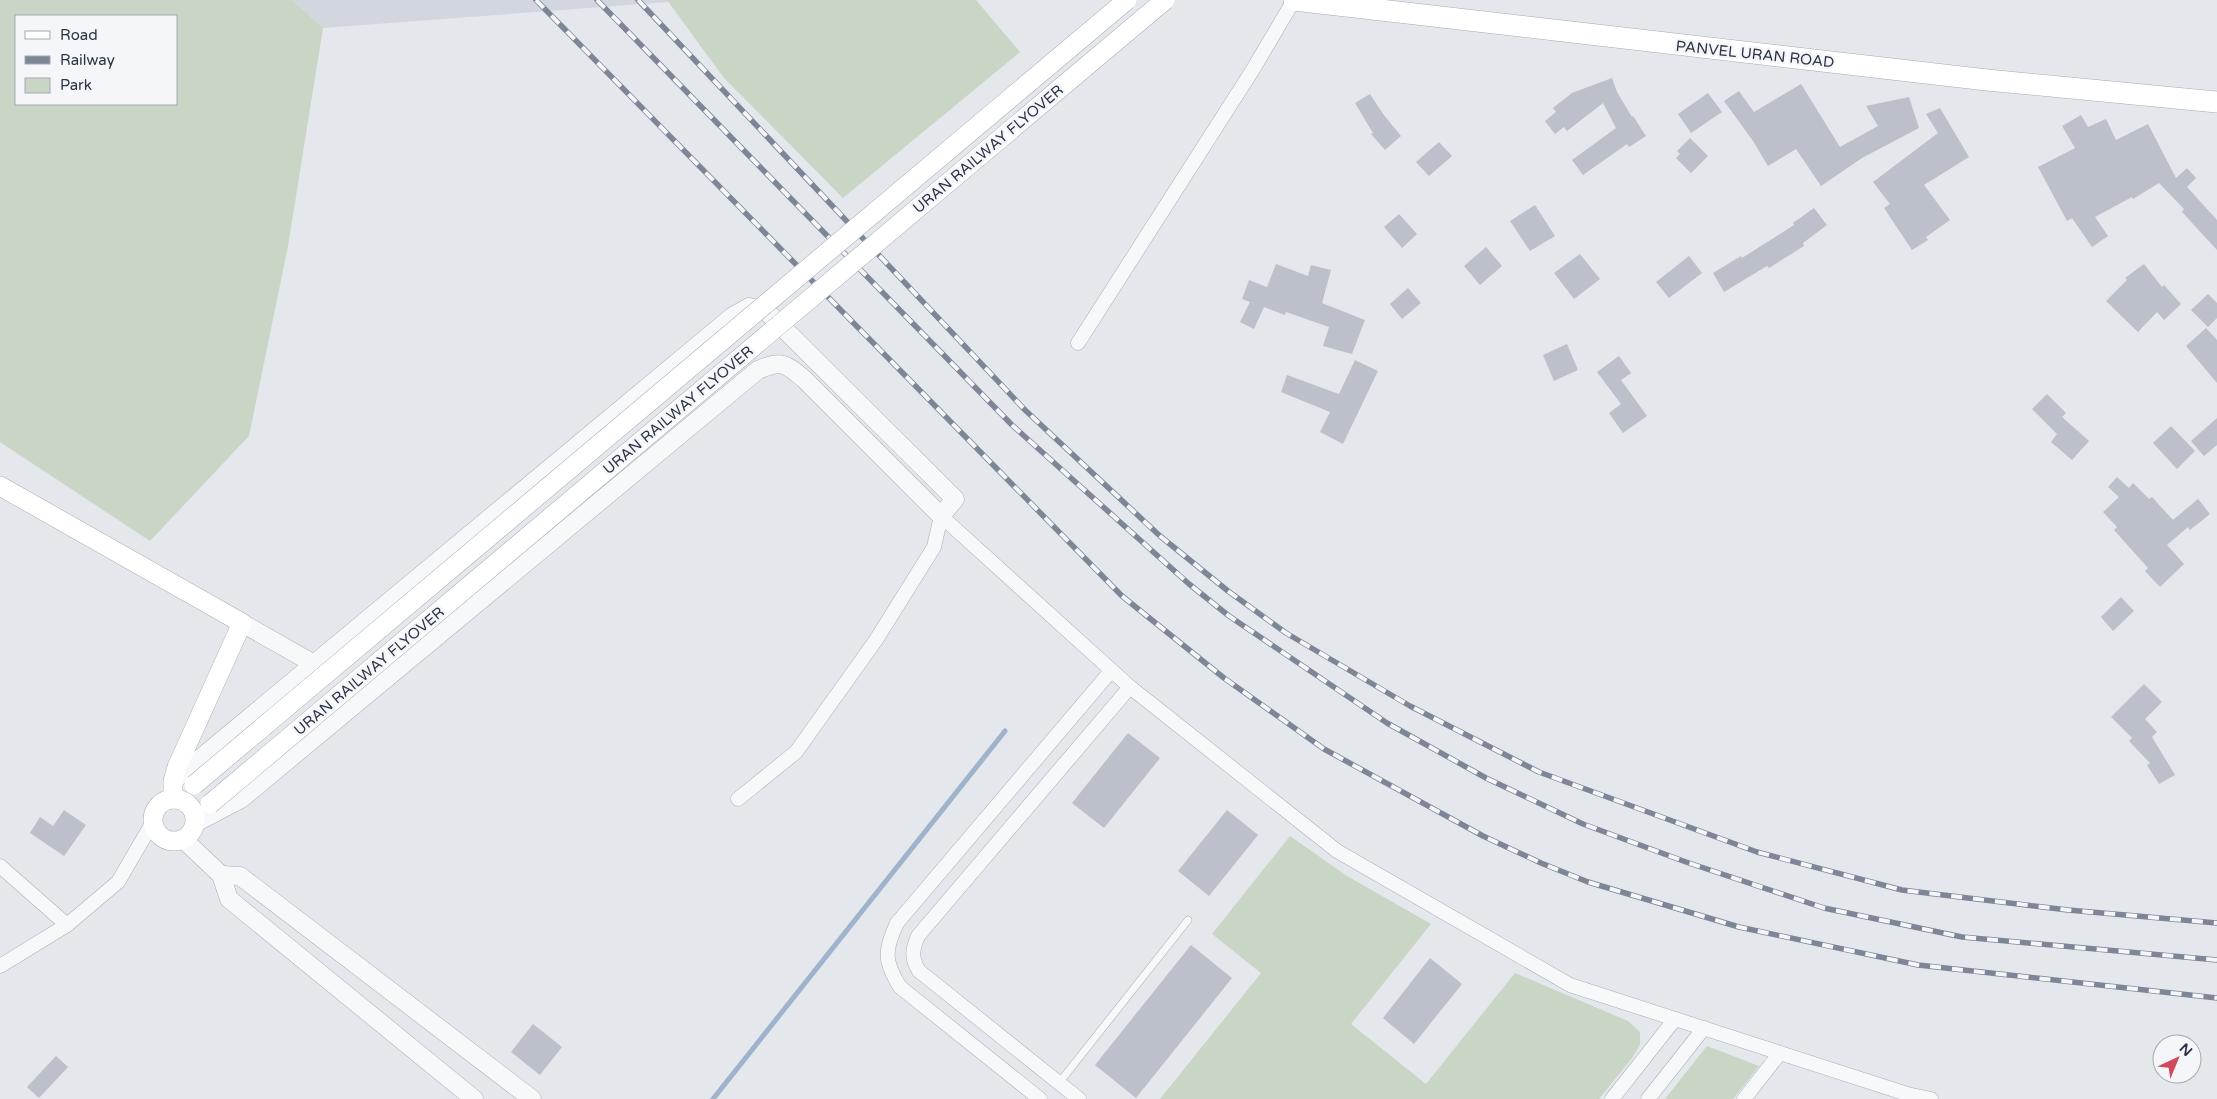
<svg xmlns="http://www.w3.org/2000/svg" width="2217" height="1099" viewBox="0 0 2217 1099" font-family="'Varela Round',sans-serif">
  <rect width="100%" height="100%" fill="#e4e7ec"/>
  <!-- built -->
  <polygon fill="#d2d6de" points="292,0 667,0 669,2 323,28"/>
  <!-- green -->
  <g fill="#c9d6c5" fill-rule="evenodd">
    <path d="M0,0H292L323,28L288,246L249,436L150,541L0,442ZM176,16V104H16V16Z"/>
    <polygon points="667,0 976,0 1020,52 843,198 724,78"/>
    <polygon points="1290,836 1347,876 1431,924 1351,1024 1426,1084 1515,973 1628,1021 1640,1032 1640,1045 1632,1058 1599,1099 1160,1099 1261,973 1212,934"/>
    <polygon points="1707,1046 1759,1066 1733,1099 1665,1099"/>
  </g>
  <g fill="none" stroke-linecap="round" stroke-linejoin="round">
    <!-- stream -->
    <polyline stroke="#9fb4cc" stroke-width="5" points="713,1099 1005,731"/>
  </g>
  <!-- building -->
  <g fill="#bbc0ca">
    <polygon points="1612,78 1617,92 1632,117 1633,116 1646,136 1629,147 1627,144 1583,175 1572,160 1616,128 1603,103 1567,131 1564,127 1555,134 1545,121 1556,112 1553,108 1572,93"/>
    <polygon points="1801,84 1840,147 1878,126 1866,106 1909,97 1919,128 1862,158 1821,186 1796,149 1768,166 1753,141 1724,101 1739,91 1754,112"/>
    <polygon points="1708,93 1722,112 1691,133 1678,114"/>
    <polygon points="1370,94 1383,114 1401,136 1385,150 1371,134 1373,133 1355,103"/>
    <polygon points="1940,108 1969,157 1924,185 1950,220 1926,237 1928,240 1912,250 1884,208 1890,204 1873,182 1938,133 1926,114"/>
    <polygon points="2081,115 2088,127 2106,119 2116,140 2148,124 2176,178 2187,168 2196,178 2187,187 2217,220 2217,250 2182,212 2184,209 2159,183 2133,199 2132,197 2095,217 2108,236 2092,247 2072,218 2067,221 2038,167 2075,148 2062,126"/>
    <polygon points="1690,138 1708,156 1691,173 1676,158 1680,154 1677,151"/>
    <polygon points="1439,142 1452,156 1429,176 1416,162"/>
    <polygon points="1535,205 1555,236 1530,251 1510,221"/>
    <polygon points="1814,208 1827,225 1803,243 1804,246 1769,268 1767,266 1724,292 1713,273 1741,256 1742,258 1794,225 1793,223"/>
    <polygon points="1399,214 1417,234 1402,248 1384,227"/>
    <polygon points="1486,247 1502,266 1480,285 1464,266"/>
    <polygon points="1580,254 1600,279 1574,299 1554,273"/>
    <polygon points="1689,256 1702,273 1669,298 1656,282"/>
    <polygon points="1276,264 1308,276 1311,265 1331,270 1322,303 1365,320 1352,354 1323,346 1329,327 1286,312 1285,315 1264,307 1254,329 1240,322 1250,302 1242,299 1249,280 1267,287"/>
    <polygon points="2144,264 2162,287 2164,285 2181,304 2164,320 2157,312 2138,332 2106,301 2127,280 2125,278"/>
    <polygon points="1408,288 1421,303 1402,319 1390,304"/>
    <polygon points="2208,294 2217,303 2217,318 2208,327 2191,310"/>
    <polygon points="2206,328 2217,340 2217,383 2186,346"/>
    <polygon points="1567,344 1578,370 1554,381 1543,355"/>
    <polygon points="1619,356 1631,373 1621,380 1647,416 1623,433 1609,413 1621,404 1597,372"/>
    <polygon points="1355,360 1378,371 1343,444 1320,432 1330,412 1281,392 1287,375 1339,394"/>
    <polygon points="2047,394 2066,413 2062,417 2089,441 2072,460 2051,442 2057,434 2032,409"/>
    <polygon points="2217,418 2217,445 2204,456 2191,441"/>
    <polygon points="2171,426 2195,451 2177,469 2153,443"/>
    <polygon points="2117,477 2129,488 2133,483 2149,499 2152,497 2173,520 2198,499 2210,514 2190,530 2188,527 2167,545 2184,564 2160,587 2145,571 2148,568 2114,530 2117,527 2103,512 2119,497 2108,487"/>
    <polygon points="2121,597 2134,611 2113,631 2101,617"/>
    <polygon points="2144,684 2162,702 2145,719 2157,732 2152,737 2175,775 2159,784 2147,765 2150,763 2129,741 2132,738 2111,717"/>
    <polygon points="1128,733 1160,758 1104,828 1072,803"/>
    <polygon points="64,810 86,825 64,856 30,833 40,817 53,826"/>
    <polygon points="1227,810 1258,835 1209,896 1178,871"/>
    <polygon points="1191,945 1232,978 1136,1098 1095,1065"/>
    <polygon points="1430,958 1462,984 1414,1044 1383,1018"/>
    <polygon points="533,1024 562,1047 540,1075 511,1052"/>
    <polygon points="56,1056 68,1067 39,1098 27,1087"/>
  </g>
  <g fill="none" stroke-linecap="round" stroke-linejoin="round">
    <defs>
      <polyline id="service" points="1059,1083 1188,920"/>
      <g id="minor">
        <polyline points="1078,343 1252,71 1294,0"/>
        <polyline points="738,799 796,752 876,640 934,547 941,516 1130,687 1337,851 1570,985 1907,1094 1931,1099"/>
        <polyline points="0,866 67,925 0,966"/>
        <polyline points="67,925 118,882 153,822"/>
        <path d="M1040,1099L900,987C884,961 884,951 897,923L1111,671"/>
        <path d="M1079,1099L919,971C911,958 912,950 918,936L1130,687"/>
        <polyline points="1612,1099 1675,1019"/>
        <polyline points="1648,1099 1704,1028"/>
        <polyline points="1744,1099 1780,1053"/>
      </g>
      <g id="tertiary">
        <polyline points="242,623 314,664"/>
        <path d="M173,781L733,316L749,307L766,311L955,499L941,516L804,379C785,363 782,360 758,370L241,799L195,823"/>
        <polyline points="183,839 221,875 229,899 474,1099"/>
        <polyline points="221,875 240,876 532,1099"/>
      </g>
      <g id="secondary">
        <polyline points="0,486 242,623 177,767 173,781 173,799"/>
        <circle cx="174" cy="820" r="21"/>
      </g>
      <polyline id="primary" points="1294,0 1987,80 2217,102"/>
    </defs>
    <!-- service casing -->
    <use href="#service" stroke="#a9aeb7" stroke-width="8"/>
    <!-- minor casing -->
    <use href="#minor" stroke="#a9aeb7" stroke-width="15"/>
    <!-- tertiary casing -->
    <use href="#tertiary" stroke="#a9aeb7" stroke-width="19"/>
    <!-- secondary casing -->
    <use href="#secondary" stroke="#a9aeb7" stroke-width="20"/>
    <!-- primary casing -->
    <use href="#primary" stroke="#a3abb8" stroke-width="22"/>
    <!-- service -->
    <use href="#service" stroke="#f7f8fa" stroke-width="7"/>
    <!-- minor -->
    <use href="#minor" stroke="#f7f8fa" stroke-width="14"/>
    <!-- tertiary -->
    <use href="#tertiary" stroke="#f7f8fa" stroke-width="18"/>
    <!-- secondary -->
    <use href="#secondary" stroke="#fff" stroke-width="19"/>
    <!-- primary -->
    <use href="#primary" stroke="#fff" stroke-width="21"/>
    <defs>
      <g id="rail">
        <polyline points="536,0 1122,596 1224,678 1324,749 1483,836 1541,863 1588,882 1739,927 1918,965 2217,998"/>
        <polyline points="597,0 1012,425 1189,584 1229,616 1387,723 1486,778 1583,824 1686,862 1824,908 1962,937 2217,960"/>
        <polyline points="638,0 1025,410 1160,536 1228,591 1286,633 1410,706 1539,772 1757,852 1902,890 2068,910 2217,923"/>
      </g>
    </defs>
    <!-- rail casing -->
    <use href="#rail" stroke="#7d8696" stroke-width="5.5"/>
    <!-- rail -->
    <use href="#rail" stroke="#f4f6f9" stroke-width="4" stroke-dasharray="11" stroke-linecap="butt"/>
    <defs>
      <g id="secondary-bridge">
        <polyline points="194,785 1127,0"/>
        <polyline points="210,804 1165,0"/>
      </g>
    </defs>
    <!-- secondary-bridge casing -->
    <use href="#secondary-bridge" stroke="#a9aeb7" stroke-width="20" stroke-linecap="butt"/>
    <!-- secondary-bridge -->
    <use href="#secondary-bridge" stroke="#fff" stroke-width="19"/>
  </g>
  <g text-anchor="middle" stroke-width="5" stroke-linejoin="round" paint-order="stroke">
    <!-- street labels -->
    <g font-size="15" fill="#2b3445" stroke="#f4f6f9">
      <text transform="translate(1755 54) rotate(6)" y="5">PANVEL URAN ROAD</text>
      <text transform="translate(988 149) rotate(-40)" y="5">URAN RAILWAY FLYOVER</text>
      <text transform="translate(678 410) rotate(-40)" y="5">URAN RAILWAY FLYOVER</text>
      <text transform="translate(369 671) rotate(-40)" y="5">URAN RAILWAY FLYOVER</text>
    </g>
  </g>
  <!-- legend -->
  <rect x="15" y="15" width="162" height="90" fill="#f4f6f9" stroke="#a4a8b1"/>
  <rect x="25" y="31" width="25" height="8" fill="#ffffff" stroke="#a4a8b1"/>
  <text x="60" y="40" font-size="15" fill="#2b3445">Road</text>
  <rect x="25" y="56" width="25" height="8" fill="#7d8696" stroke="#a4a8b1"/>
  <text x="60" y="65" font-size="15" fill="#2b3445">Railway</text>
  <rect x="25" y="78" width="25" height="15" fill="#c9d6c5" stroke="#a4a8b1"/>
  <text x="60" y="90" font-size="15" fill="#2b3445">Park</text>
  <!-- north arrow -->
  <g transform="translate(2177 1059) rotate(44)"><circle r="24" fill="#f4f6f9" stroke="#a4a8b1"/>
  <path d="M0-4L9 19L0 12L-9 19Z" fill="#d1495b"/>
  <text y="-8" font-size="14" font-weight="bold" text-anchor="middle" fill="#2b3445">N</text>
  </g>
</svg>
